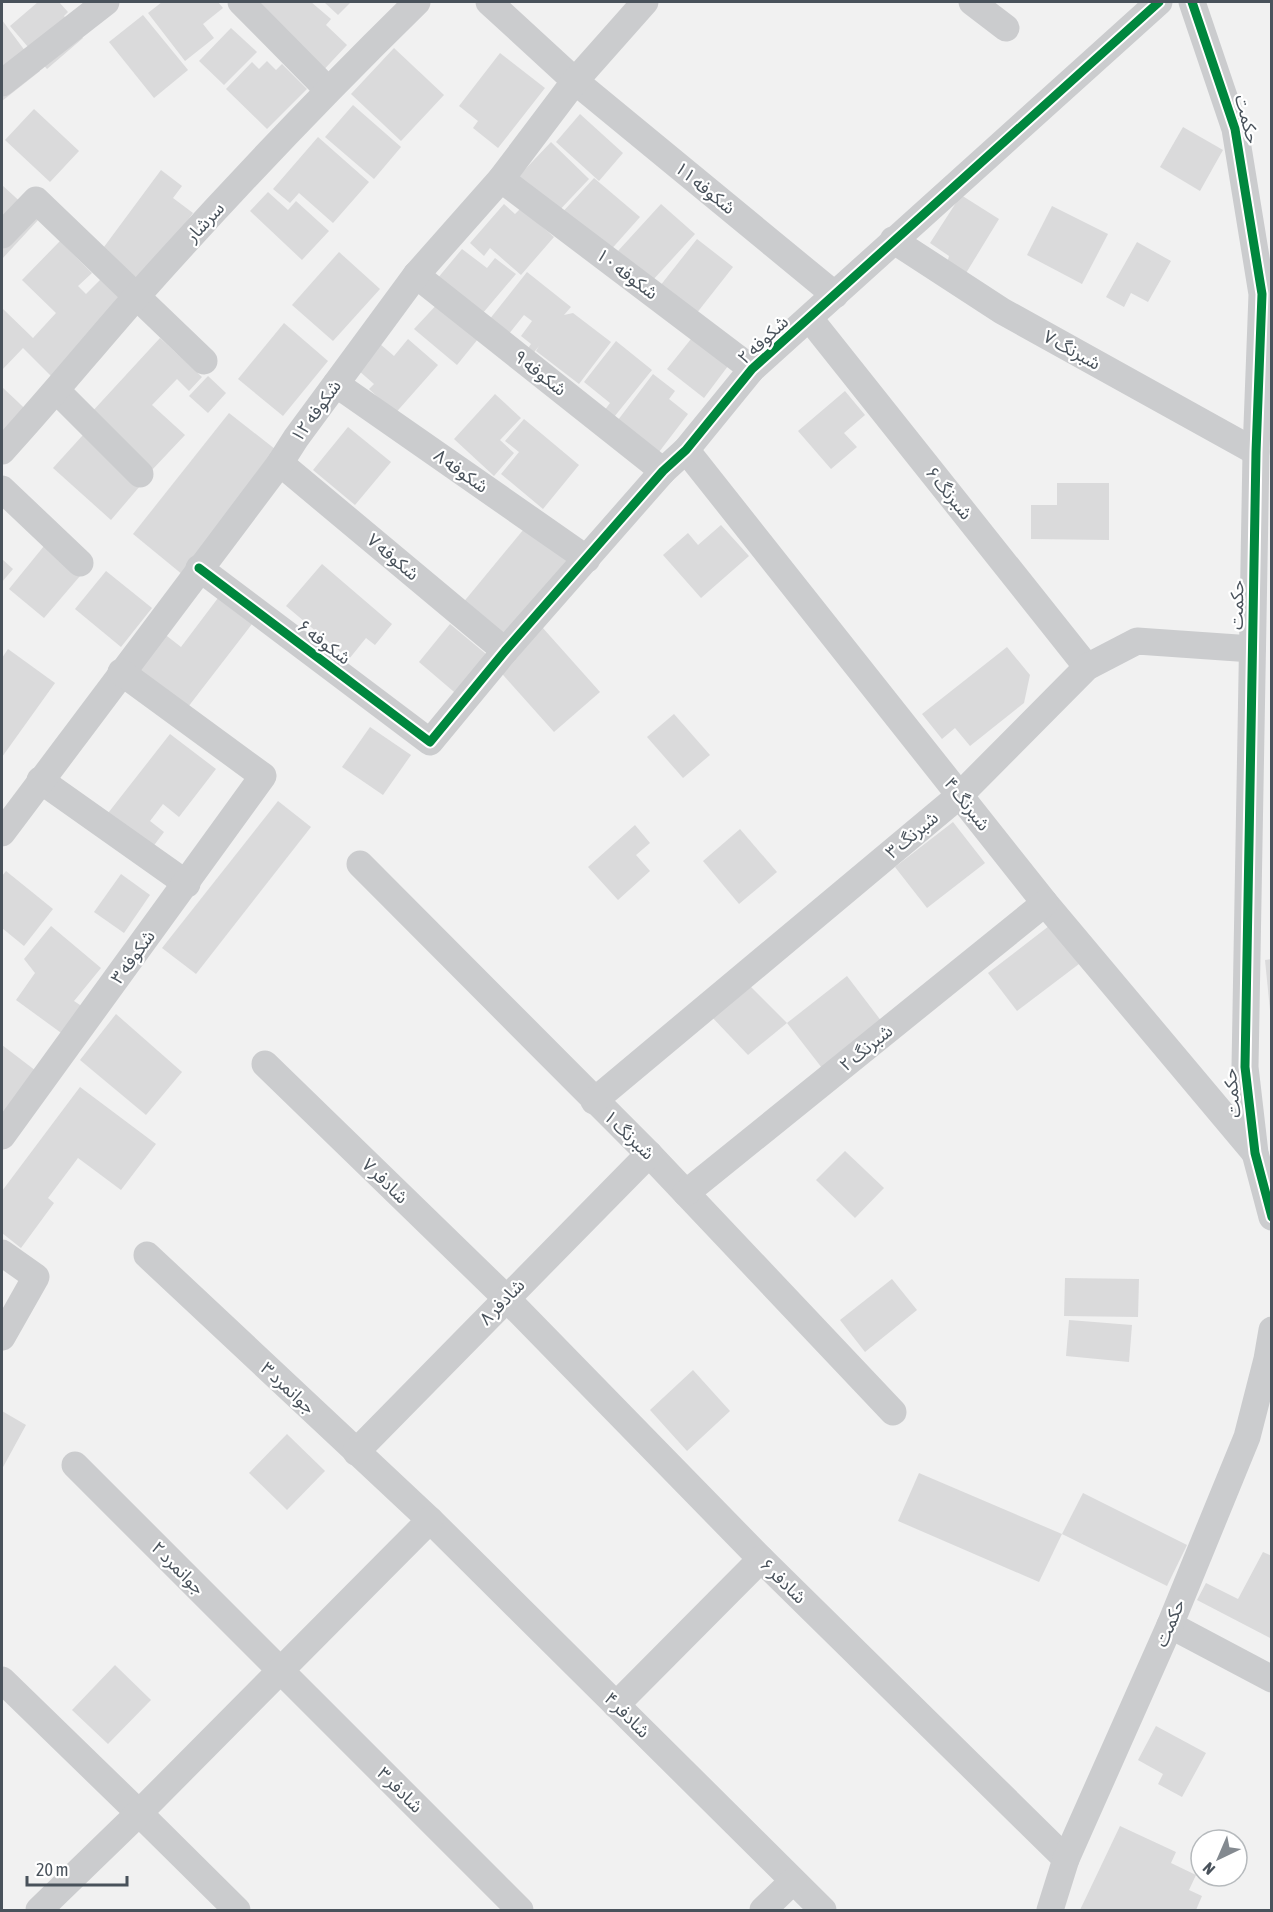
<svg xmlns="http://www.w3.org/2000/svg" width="1273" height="1912" viewBox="0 0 1273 1912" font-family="'Asap Condensed','Noto Sans Arabic',sans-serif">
  <rect width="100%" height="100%" fill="#f1f1f1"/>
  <!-- building -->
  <g fill="#dadadb">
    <polygon points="38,2 59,2 68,12 64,16 83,38 47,69 10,26"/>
    <polygon points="162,2 218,2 223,8 203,24 214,38 185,61 148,13"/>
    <polygon points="255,2 311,2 331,19 326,25 347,45 317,77"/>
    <polygon points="324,2 351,2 338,15"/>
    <polygon points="143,15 188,70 154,98 109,42"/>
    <polygon points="2,20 40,71 2,101"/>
    <polygon points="231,28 257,52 224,85 199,61"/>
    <polygon points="394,48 444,95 401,141 351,94"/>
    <polygon points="500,53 545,88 498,148 473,128 478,121 459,106"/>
    <polygon points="267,61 276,70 282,64 307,89 267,129 226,89 252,62 259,69"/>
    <polygon points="353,105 401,147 374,179 325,137"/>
    <polygon points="34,109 79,151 50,182 5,140"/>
    <polygon points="580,114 623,153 599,181 556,142"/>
    <polygon points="1183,127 1223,150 1200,191 1160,167"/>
    <polygon points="318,137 369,182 333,223 299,193 290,203 273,189"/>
    <polygon points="551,142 589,179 554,216 515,180"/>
    <polygon points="161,170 182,186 173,198 193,213 142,282 101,251"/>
    <polygon points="594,178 640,217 608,253 559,216"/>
    <polygon points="2,185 39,219 2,259"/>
    <polygon points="268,192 288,210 296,201 329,231 302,260 250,211"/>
    <polygon points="961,195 999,219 963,278 946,267 949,256 930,243"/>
    <polygon points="504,204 515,214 521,208 554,237 521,275 490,248 484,256 470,243"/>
    <polygon points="661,204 695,234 652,281 618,251"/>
    <polygon points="1052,206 1108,234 1082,284 1027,255"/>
    <polygon points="697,239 733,267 696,314 660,286"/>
    <polygon points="60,241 92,273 78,286 86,294 102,278 136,312 63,388 23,348 2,370 2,311 3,309 33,338 56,313 22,280"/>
    <polygon points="1137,242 1171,261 1148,302 1131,293 1124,307 1106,297"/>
    <polygon points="462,249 487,268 495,258 516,274 477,320 437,279"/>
    <polygon points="339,252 380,289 333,341 292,305"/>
    <polygon points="527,272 571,307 564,315 573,313 611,342 579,384 536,351 539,346 532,355 526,351 531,344 521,336 532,321 524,315 508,335 489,320"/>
    <polygon points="441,300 482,334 457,365 414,329"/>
    <polygon points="284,323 328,361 283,416 238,379"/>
    <polygon points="160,338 202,377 189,391 177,379 152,405 185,435 151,471 90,414"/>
    <polygon points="408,339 438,365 392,417 381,400 369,389 374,384 358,370 380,344 394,356"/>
    <polygon points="691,339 728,366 704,398 667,369"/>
    <polygon points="616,341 652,370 610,422 601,415 610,403 584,382"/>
    <polygon points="653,374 675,391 669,399 688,414 659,452 618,420"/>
    <polygon points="208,376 226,393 208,413 189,396"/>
    <polygon points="2,387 37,420 2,458"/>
    <polygon points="845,391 865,415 844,433 857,447 831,469 798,431"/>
    <polygon points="495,394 521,418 500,440 514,453 494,476 454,439"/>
    <polygon points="229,413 280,453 183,575 133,534"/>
    <polygon points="524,419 579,465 543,509 501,474 519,452 505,441"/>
    <polygon points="348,427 391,462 355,505 313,470"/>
    <polygon points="83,435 140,486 111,520 53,468"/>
    <polygon points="1057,483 1109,483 1109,540 1031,539 1031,505 1057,505"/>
    <polygon points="528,524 571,559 500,645 457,610"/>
    <polygon points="721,525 749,556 701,598 663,555 688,533 698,545"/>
    <polygon points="44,546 80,576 44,618 9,589"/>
    <polygon points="2,559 13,569 2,582"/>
    <polygon points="322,564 392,624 375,645 366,638 349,659 286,606"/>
    <polygon points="106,571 152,608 121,647 75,609"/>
    <polygon points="218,598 252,624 188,707 131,664 158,629 181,647"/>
    <polygon points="450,624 492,659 460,697 419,662"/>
    <polygon points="542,627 600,692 554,732 496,667"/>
    <polygon points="1007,647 1030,675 1024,703 970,746 955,728 942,739 922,714"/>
    <polygon points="8,649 55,683 2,757 2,658"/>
    <polygon points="674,714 710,755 683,778 647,737"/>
    <polygon points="370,727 411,755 383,795 342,767"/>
    <polygon points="170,734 216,769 179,817 163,804 150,821 164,832 149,852 105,817"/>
    <polygon points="278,801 311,827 196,974 162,948"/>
    <polygon points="953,822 985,863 927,908 895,867"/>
    <polygon points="635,825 650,843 636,855 650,871 618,900 588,867"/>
    <polygon points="740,829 777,872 739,904 703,861"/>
    <polygon points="6,871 53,909 24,946 2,928 2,876"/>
    <polygon points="121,874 150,895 124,933 94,912"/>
    <polygon points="51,926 101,968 74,1001 83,1007 64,1035 16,1000 35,973 24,959"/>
    <polygon points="1049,926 1079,964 1017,1011 988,973"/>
    <polygon points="1272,959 1272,1010 1270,1010 1265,960"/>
    <polygon points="847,976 882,1022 822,1068 787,1023"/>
    <polygon points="745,981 787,1023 748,1055 710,1015"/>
    <polygon points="116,1014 182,1072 146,1115 80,1060"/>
    <polygon points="2,1045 40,1074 9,1117 2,1111"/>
    <polygon points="80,1087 156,1144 121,1190 78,1158 48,1198 54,1203 21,1248 2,1233 2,1191"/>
    <polygon points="845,1151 884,1188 855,1218 816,1180"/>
    <polygon points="1065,1278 1139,1279 1138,1317 1064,1316"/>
    <polygon points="892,1279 917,1310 865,1352 840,1320"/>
    <polygon points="1069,1320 1132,1325 1129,1362 1066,1356"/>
    <polygon points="693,1370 730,1411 687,1451 650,1410"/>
    <polygon points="2,1411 26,1425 2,1469"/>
    <polygon points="287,1434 325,1471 287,1510 249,1473"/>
    <polygon points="919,1473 1062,1534 1039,1582 898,1521"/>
    <polygon points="1083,1493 1187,1545 1167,1586 1062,1534"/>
    <polygon points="1263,1552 1272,1556 1272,1639 1197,1600 1206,1583 1238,1599"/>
    <polygon points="115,1665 151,1700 108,1744 72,1710"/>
    <polygon points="1156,1726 1206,1753 1182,1797 1158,1784 1163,1774 1138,1760"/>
    <polygon points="1120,1826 1176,1852 1171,1863 1196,1875 1189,1890 1202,1896 1196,1910 1080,1910"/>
  </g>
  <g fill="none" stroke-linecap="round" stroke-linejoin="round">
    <!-- minor -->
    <g stroke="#cbccce" stroke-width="27">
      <polyline points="241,2 328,90"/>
      <polyline points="489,2 575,81 835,295"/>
      <polyline points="972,2 1006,28"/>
      <polyline points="1192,2 1235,129 1262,294 1256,452 1245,1067 1255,1153 1272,1217"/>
      <polyline points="2,83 106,2"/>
      <polyline points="501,179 752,369"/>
      <polyline points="2,235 36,200 204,361"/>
      <polyline points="893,240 1002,311 1256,452"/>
      <polyline points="416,275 663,471"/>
      <polyline points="810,319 1087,667"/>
      <polyline points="336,384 587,559"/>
      <polyline points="57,391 140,474"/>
      <polyline points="686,450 1045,903 1255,1153"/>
      <path d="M2,451C48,401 91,348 136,297C226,196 320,97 417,2"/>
      <polyline points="280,463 505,651"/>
      <polyline points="2,489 80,563"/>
      <polyline points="199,568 430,742 505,651 663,471 686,450 752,369 1159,2"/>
      <polyline points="40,780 187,884"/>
      <polyline points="2,833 280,463 296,438 416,275 501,179 575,81 645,2"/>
      <polyline points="360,864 649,1154 893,1412"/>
      <polyline points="265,1064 506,1298 761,1559 1066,1859"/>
      <polyline points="594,1101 960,795 1087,667 1137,641 1252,649"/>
      <polyline points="2,1136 263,776 121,672"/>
      <polyline points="686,1193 1045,903"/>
      <polyline points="2,1253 36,1277 2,1337"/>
      <polyline points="147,1255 430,1520 823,1910"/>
      <polyline points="356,1452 649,1154"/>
      <polyline points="75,1465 520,1910"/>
      <polyline points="1170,1625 1272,1679"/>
      <polyline points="2,1680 139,1813 237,1910"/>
      <polyline points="616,1705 761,1559"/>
      <polyline points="39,1910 139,1813 430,1520"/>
      <polyline points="763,1910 793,1881"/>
      <polyline points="1050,1910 1066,1859 1170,1625 1247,1437 1267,1359 1272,1330"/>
    </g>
    <defs>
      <g id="cycleway">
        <polyline points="1192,2 1235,129 1262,294 1256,452 1245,1067 1255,1153 1272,1217"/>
        <polyline points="199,568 430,742 505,651 663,471 686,450 752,369 1159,2"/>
      </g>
    </defs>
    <!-- cycleway casing -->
    <use href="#cycleway" stroke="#fff" stroke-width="13"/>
    <!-- cycleway -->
    <use href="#cycleway" stroke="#00873e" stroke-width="9"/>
  </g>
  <g text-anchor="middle" stroke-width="4.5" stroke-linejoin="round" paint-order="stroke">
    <!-- street labels -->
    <g font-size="18" fill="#49525b" stroke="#fff">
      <text transform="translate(1247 119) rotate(75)" y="6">حکمت</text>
      <text transform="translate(705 188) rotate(39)" y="6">شکوفه ۱۱</text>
      <text transform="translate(205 222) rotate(-47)" y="6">سرشار</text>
      <text transform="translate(627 274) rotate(37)" y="6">شکوفه ۱۰</text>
      <text transform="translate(763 340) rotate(-43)" y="6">شکوفه ۲</text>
      <text transform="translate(1072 350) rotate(29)" y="6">شبرنگ ۷</text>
      <text transform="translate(540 373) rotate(38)" y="6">شکوفه ۹</text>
      <text transform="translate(316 411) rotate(-54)" y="6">شکوفه ۱۲</text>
      <text transform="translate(461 471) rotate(35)" y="6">شکوفه ۸</text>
      <text transform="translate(949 493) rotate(51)" y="6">شبرنگ ۶</text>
      <text transform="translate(393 557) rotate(40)" y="6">شکوفه ۷</text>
      <text transform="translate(1237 605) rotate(-89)" y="6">حکمت</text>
      <text transform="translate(324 642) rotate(37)" y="6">شکوفه ۶</text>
      <text transform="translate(967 804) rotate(52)" y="6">شبرنگ ۴</text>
      <text transform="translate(912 835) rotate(-40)" y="6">شبرنگ ۳</text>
      <text transform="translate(133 957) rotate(-54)" y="6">شکوفه ۳</text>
      <text transform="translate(866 1048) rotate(-39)" y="6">شبرنگ ۲</text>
      <text transform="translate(1232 1093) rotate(-96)" y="6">حکمت</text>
      <text transform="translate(629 1135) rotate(44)" y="6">شبرنگ ۱</text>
      <text transform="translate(385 1181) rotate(44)" y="6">شادفر ۷</text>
      <text transform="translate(502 1302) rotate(-46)" y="6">شادفر ۸</text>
      <text transform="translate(288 1388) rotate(43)" y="6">جوانمرد ۳</text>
      <text transform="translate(178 1568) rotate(45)" y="6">جوانمرد ۲</text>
      <text transform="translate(783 1581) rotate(44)" y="6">شادفر ۶</text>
      <text transform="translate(1170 1623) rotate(-67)" y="6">حکمت</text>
      <text transform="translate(627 1715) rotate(45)" y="6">شادفر ۴</text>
      <text transform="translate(400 1790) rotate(45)" y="6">شادفر ۳</text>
    </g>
  </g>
  <!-- border -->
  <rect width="1273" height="1912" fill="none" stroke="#49525b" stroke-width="6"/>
  <!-- north arrow -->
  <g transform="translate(1219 1858) rotate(224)"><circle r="28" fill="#ffffff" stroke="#b6babd" stroke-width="1.5"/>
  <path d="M0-4.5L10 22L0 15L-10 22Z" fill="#848a90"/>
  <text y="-9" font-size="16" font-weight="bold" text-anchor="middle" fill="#49525b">N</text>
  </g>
  <!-- scale -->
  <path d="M27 1876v9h100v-9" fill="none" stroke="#49525b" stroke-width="3"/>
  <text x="36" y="1876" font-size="18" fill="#49525b" stroke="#ffffff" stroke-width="4.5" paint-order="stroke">20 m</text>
</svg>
